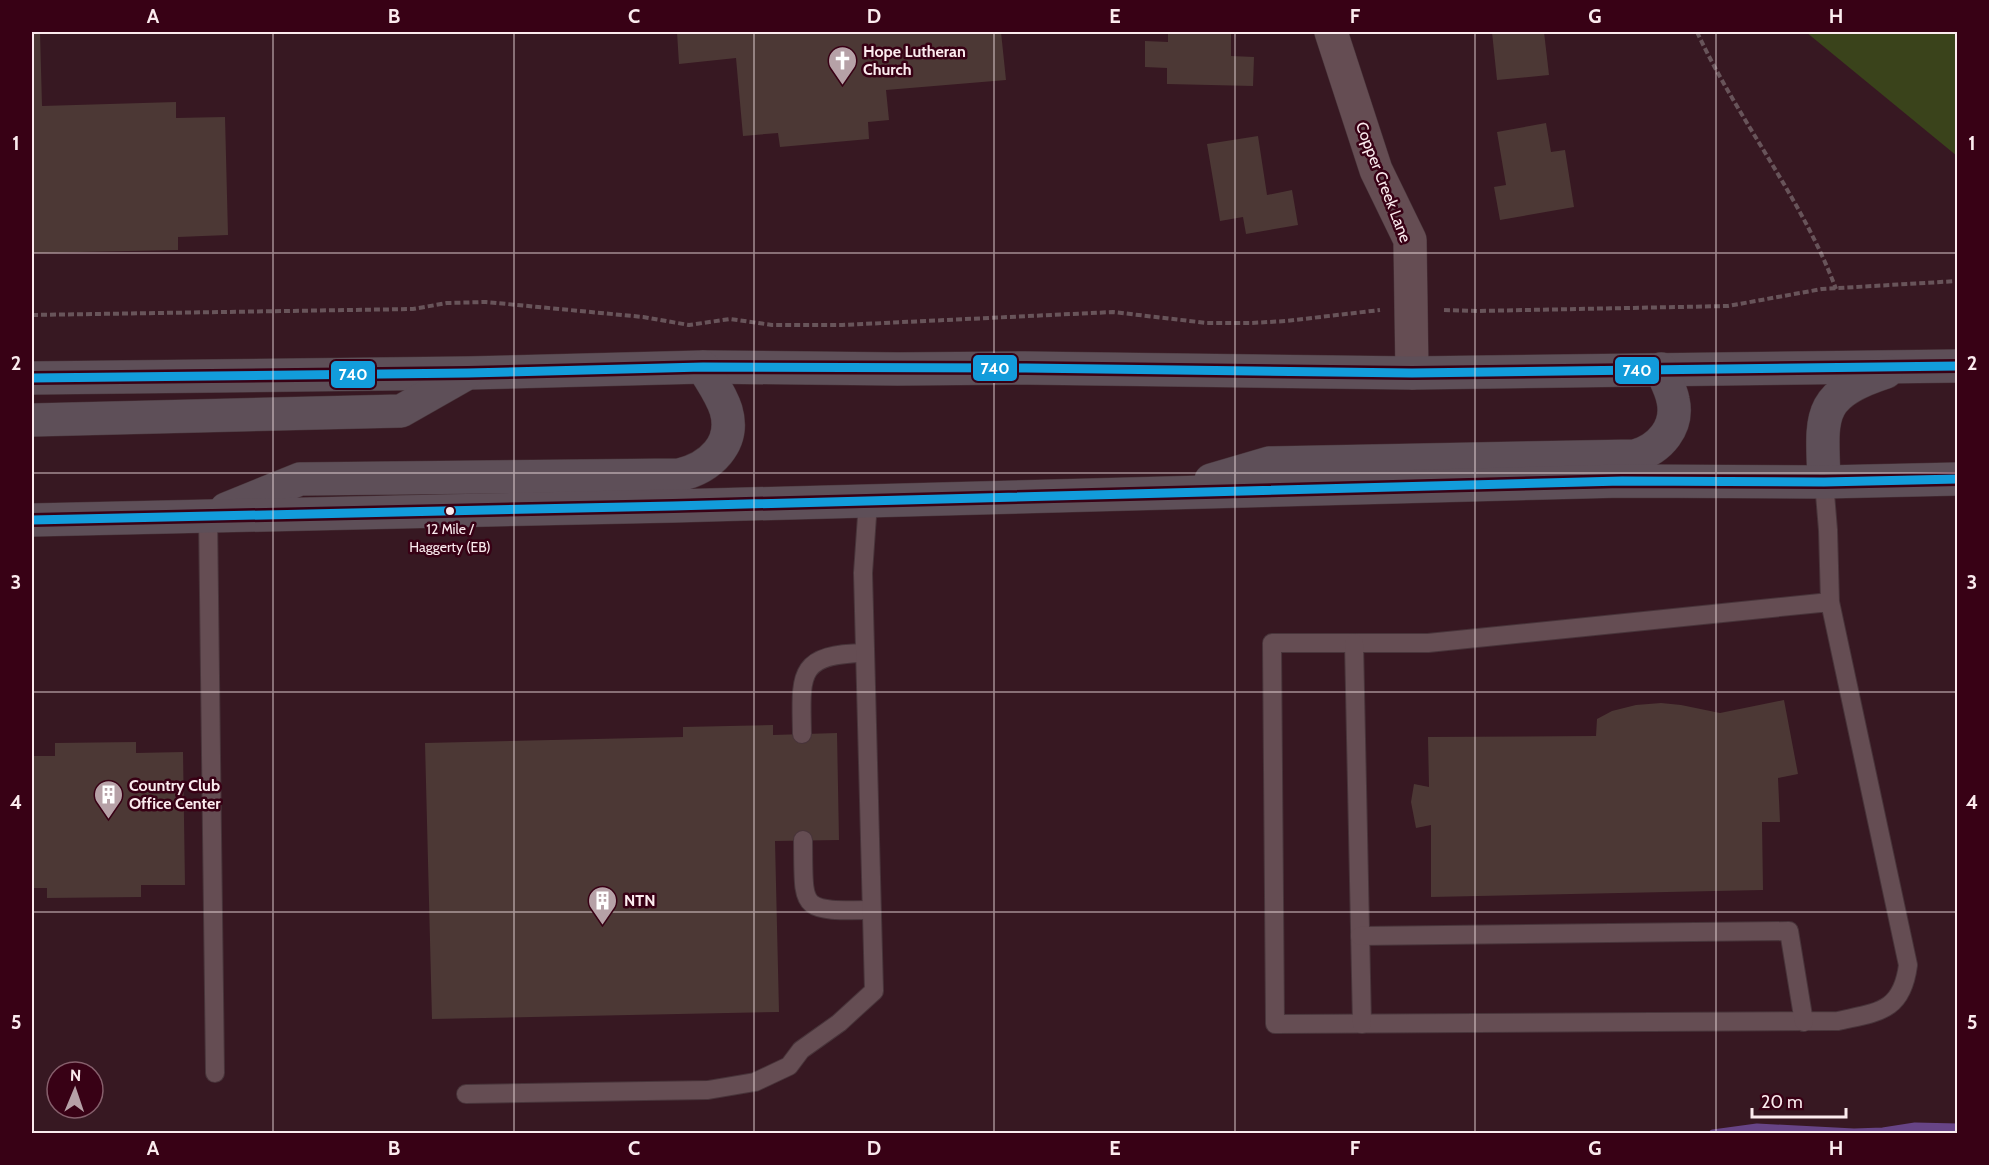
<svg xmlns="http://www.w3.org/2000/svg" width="1989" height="1165" viewBox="0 0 1989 1165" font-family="Cabin,sans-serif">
  <rect width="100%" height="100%" fill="#371822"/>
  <!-- green -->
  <polygon fill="#3a431b" points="1806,32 1957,32 1957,156"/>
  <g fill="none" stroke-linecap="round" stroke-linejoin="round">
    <!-- stream -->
    <polyline stroke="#674486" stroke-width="9" points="1713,1134 1757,1128 1854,1133 1883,1132 1915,1127 1958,1128"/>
  </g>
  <!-- building -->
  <g fill="#4c3835">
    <polygon points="32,32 40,32 42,106 176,102 176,118 225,117 228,235 178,237 178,250 32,253"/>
    <polygon points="677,32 1001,32 1006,80 886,90 889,120 868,122 869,139 780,147 778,133 743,136 736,58 679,64"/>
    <polygon points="1168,32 1231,32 1231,56 1254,57 1253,86 1167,84 1167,68 1145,67 1145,41 1168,42"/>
    <polygon points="1492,32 1544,32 1549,75 1497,80"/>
    <polygon points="1546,123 1551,152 1565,150 1574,207 1500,220 1494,187 1506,185 1497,132"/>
    <polygon points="1258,136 1267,195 1292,190 1298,225 1246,234 1243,217 1220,221 1207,144"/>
    <polygon points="1784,700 1798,774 1778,778 1780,822 1762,822 1763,890 1431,897 1431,825 1416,828 1411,802 1414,784 1429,787 1428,737 1596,736 1597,719 1612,711 1636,705 1661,703 1681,705 1720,713"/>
    <polygon points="773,725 773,735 837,733 839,840 775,841 779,1012 432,1019 425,743 683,737 683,727"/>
    <polygon points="136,742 136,753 183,752 185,885 141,885 141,897 47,898 47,888 32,888 32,756 55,756 55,743"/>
  </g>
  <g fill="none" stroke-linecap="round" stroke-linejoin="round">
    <defs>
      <g id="lane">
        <path d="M1824,482L1828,530L1830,602L1908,965C1902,1012 1878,1012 1838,1021L1275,1024L1272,643H1428L1830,602"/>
        <polyline points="208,516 215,1073"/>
        <polyline points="1354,643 1362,1024"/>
        <path d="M802,734C801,675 796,654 865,653"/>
        <path d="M803,840C804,911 798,911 871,910"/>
        <polyline points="1360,936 1789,931 1804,1022"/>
        <polyline points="466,1094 708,1090 755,1082 789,1066 801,1050 839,1023 874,991 863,573 868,502"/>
      </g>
      <polyline id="street" points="1331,32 1376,170 1410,240 1412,373"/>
      <g id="secondary">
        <polyline points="32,378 468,373 703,367 898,369 1026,368 1412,373 1958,366"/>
        <polyline points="32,420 401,411 466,374"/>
        <path d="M1211,480L1269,463L1635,456C1660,449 1679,427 1673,400C1671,389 1665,379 1661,369"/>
        <path d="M1824,482C1822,416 1815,395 1886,372"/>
        <path d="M226,509L300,479L679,475C710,468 736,444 726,410C721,394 711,381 703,367"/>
        <polyline points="32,520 673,506 1622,481 1824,482 1958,479"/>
      </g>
    </defs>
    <!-- lane casing -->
    <use href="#lane" stroke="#48343a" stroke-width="20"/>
    <!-- street casing -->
    <use href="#street" stroke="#48343a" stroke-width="34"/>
    <!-- secondary casing -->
    <use href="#secondary" stroke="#48343a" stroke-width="34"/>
    <!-- path -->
    <g stroke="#68545a" stroke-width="4" stroke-dasharray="6 3" stroke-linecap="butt">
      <path d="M1697,32C1738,120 1802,198 1836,289"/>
      <polyline points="1444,310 1477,311 1728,306 1822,289 1958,281"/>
      <polyline points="32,315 413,309 447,303 486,302 643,317 689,325 730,319 772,325 842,325 1113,312 1207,323 1251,323 1286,321 1380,310"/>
    </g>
    <!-- lane -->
    <use href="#lane" stroke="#654d53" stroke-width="18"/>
    <!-- street -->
    <use href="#street" stroke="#654d53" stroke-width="33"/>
    <!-- secondary -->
    <use href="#secondary" stroke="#5e4f58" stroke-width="33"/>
    <defs>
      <g id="bus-1">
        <polyline points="32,378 468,373 703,367 1026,368 1412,373 1958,366"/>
        <polyline points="32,520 673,506 1622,481 1824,482 1958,479"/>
      </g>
    </defs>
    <!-- bus-1 casing -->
    <use href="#bus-1" stroke="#380115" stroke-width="14"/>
    <!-- bus-1 -->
    <use href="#bus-1" stroke="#129cdb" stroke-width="9"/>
  </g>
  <!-- grid -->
  <path fill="none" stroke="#fbebee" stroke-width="1.5" stroke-opacity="0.55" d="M273,32V1134M514,32V1134M754,32V1134M994,32V1134M1235,32V1134M1475,32V1134M1716,32V1134M32,253H1958M32,473H1958M32,692H1958M32,912H1958"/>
  <!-- icons -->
  <defs>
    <symbol id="church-pin" viewBox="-11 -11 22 30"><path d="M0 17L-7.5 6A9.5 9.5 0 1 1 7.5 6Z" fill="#b6a1a7" stroke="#380115"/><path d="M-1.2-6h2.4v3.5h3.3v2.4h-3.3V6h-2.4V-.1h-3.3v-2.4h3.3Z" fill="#fff"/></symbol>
    <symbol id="building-pin" viewBox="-11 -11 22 30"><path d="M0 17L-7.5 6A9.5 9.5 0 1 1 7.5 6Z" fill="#b6a1a7" stroke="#380115"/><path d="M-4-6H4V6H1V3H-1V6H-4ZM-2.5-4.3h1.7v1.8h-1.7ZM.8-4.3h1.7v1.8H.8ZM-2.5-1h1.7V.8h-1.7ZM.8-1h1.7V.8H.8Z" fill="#fff"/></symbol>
  </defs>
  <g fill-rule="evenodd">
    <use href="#church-pin" x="826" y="44" width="33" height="45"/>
    <use href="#building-pin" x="92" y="778" width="33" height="45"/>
    <use href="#building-pin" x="586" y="884" width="33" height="45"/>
  </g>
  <!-- markers -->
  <circle fill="#fbebee" stroke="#380115" stroke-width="2" cx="450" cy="511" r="5"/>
  <g text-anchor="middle" stroke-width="5" stroke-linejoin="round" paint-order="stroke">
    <!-- bus labels -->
    <g font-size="14" fill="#fbebee" stroke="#380115">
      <text x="450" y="534">12 Mile /<tspan x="450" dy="18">Haggerty (EB)</tspan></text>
    </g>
    <!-- poi labels -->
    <g font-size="16" font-weight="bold" fill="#fbebee" stroke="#380115" text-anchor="start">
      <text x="863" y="57">Hope Lutheran<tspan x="863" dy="18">Church</tspan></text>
      <text x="129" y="791">Country Club<tspan x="129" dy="18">Office Center</tspan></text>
      <text x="624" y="906">NTN</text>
    </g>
    <!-- street labels -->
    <g font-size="16" fill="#fbebee" stroke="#380115">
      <text transform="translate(1384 182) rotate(69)" y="6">Copper Creek Lane</text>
    </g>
  </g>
  <g stroke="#380115" stroke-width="2">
    <rect x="972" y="354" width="46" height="28" rx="6" fill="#129cdb"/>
    <rect x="1614" y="356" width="46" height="29" rx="6" fill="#129cdb"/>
    <rect x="330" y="360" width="46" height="29" rx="6" fill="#129cdb"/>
  </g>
  <g font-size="16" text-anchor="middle" font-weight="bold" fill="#fff">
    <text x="995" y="374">740</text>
    <text x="1637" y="376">740</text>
    <text x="353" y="380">740</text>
  </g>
  <!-- border -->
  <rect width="1989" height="1165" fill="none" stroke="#380115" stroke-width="66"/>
  <!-- north arrow -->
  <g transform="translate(75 1090) rotate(2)"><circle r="28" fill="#380115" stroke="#865f6c" stroke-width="1.5"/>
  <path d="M0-4.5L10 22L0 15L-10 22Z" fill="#b6a1a7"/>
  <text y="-9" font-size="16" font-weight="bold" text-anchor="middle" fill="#fbebee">N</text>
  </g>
  <!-- scale -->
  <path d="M1752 1108v9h94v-9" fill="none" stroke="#fbebee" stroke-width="3"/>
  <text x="1761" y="1108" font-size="18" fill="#fbebee" stroke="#380115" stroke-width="4.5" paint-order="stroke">20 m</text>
  <rect x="33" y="33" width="1923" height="1099" fill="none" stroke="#fbebee" stroke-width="2"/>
  <g font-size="20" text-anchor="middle" font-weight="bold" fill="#fbebee">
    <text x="153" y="23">A</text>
    <text x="394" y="23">B</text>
    <text x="634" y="23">C</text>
    <text x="874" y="23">D</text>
    <text x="1115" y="23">E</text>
    <text x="1355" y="23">F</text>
    <text x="1595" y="23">G</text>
    <text x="1836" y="23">H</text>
    <text x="16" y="150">1</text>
    <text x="1972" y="150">1</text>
    <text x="16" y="370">2</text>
    <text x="1972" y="370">2</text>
    <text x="16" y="589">3</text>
    <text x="1972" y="589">3</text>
    <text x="16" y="809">4</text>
    <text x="1972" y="809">4</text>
    <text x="16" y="1029">5</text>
    <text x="1972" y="1029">5</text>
    <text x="153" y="1155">A</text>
    <text x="394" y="1155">B</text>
    <text x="634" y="1155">C</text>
    <text x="874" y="1155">D</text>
    <text x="1115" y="1155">E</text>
    <text x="1355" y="1155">F</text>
    <text x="1595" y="1155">G</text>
    <text x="1836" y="1155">H</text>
  </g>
</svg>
